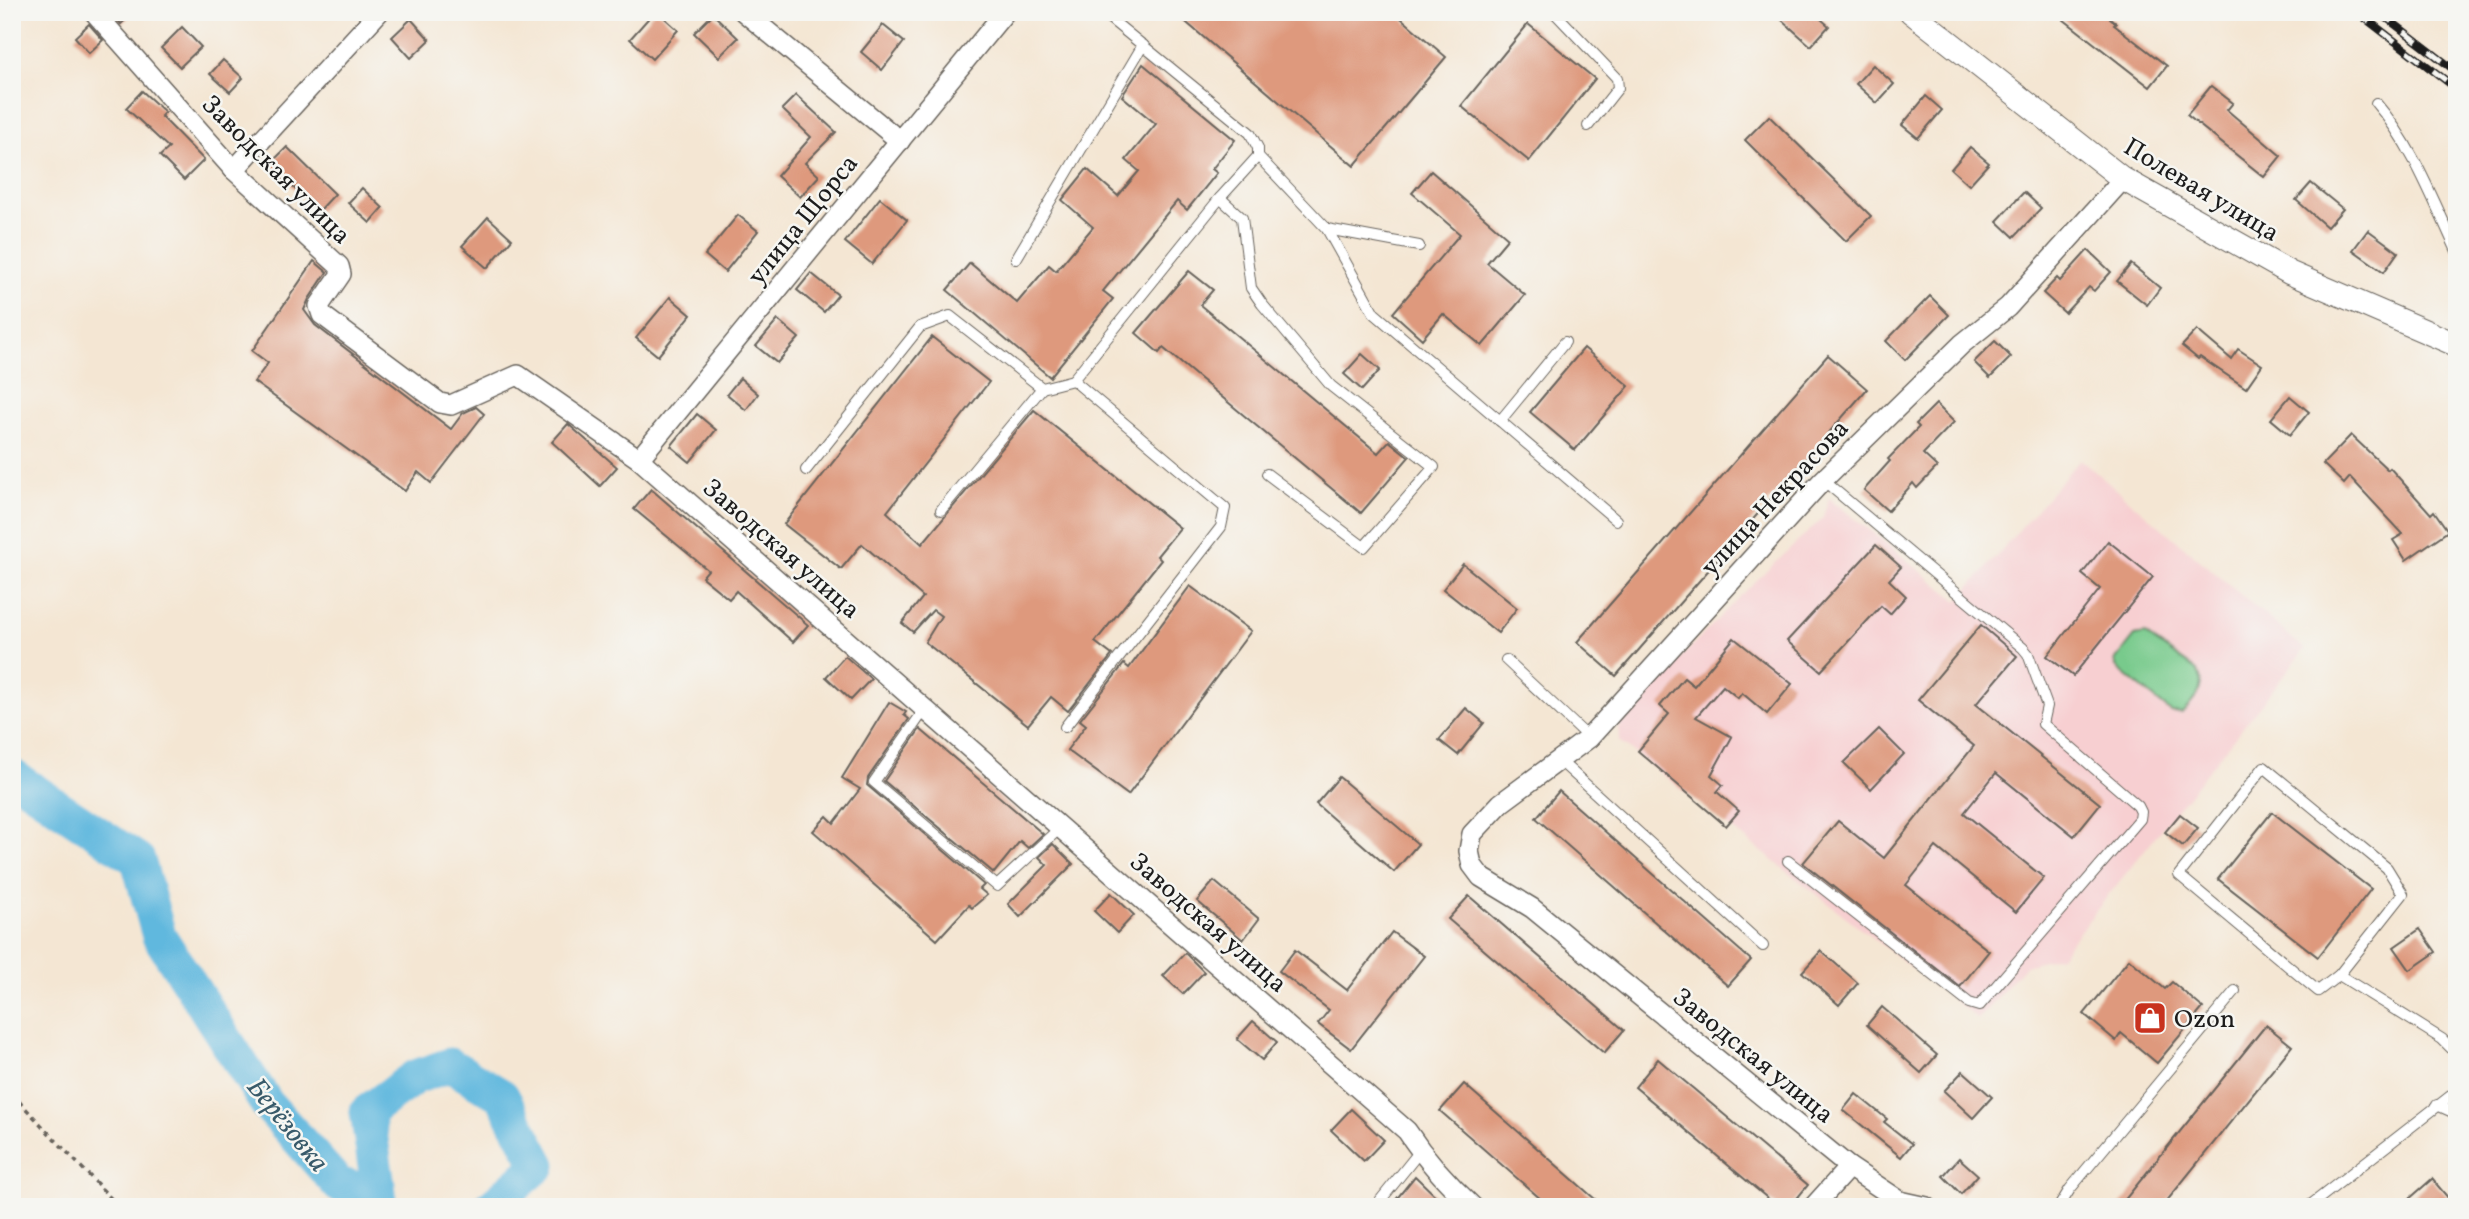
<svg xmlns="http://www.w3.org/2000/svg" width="2469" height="1219" viewBox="0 0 2469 1219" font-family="Vollkorn,serif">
  <rect width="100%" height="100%" fill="#f6f6f2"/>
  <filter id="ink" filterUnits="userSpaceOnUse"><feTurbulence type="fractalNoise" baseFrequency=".0143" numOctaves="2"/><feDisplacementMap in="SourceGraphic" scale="14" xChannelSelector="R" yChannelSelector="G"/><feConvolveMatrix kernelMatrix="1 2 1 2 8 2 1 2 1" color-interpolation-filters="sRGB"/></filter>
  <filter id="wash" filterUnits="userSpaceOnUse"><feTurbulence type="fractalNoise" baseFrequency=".00686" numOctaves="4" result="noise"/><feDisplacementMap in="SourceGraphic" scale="28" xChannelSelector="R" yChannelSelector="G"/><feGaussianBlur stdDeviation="1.57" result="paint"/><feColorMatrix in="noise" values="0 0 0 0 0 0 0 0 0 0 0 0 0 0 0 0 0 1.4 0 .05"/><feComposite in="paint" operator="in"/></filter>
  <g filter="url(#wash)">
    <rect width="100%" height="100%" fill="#f4e6d3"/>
    <!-- built -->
    <polygon fill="#f7cfd1" points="2080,459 2305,649 2060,956 2025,966 1978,1019 1619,741 1619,722 1740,596 1823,518 1829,498 1958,601"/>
    <!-- green -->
    <path fill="#78ca8c" stroke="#4a7354" stroke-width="2" d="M2145,634L2197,671C2208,686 2194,702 2182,713L2171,712L2116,667L2115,661L2135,636Z"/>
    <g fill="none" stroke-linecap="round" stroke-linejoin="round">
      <!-- river -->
      <polyline stroke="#61b8de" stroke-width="35" points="12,776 138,860 159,936 267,1104 339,1185 379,1193 367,1112 415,1077 450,1065 502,1096 539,1165 491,1207"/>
    </g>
    <g id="blocks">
      <!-- building -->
      <g fill="#de997d">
        <polygon points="111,12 134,12 121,24"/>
        <polygon points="654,12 658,12 678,30 652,59 630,39"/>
        <polygon points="1174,12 1394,12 1446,57 1354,166"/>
        <polygon points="1773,12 1813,12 1829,26 1811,46"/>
        <polygon points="2054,12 2103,12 2116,23 2114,25 2167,66 2150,87"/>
        <polygon points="713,14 738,38 719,57 694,33"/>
        <polygon points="411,19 430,40 411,58 392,37"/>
        <polygon points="89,24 103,40 89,53 75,37"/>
        <polygon points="1528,24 1595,79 1529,161 1461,106"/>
        <polygon points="883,25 904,42 882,70 861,52"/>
        <polygon points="182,27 201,47 180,67 161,48"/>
        <polygon points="223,60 243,78 230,92 210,74"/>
        <polygon points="1143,64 1235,140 1212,169 1217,173 1187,210 1177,201 1103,291 1113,299 1050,377 947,290 970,263 1017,303 1049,265 1056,271 1093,227 1062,200 1087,169 1118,196 1139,171 1126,160 1156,124 1122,96"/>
        <polygon points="1873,65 1894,84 1877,103 1856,84"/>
        <polygon points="2211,86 2233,103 2227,110 2281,156 2264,177 2187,115"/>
        <polygon points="142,91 165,112 161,116 204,160 184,180 160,156 169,148 126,108"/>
        <polygon points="796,95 836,132 805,163 819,176 800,197 777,176 811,137 782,109"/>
        <polygon points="1926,96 1942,110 1918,138 1902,125"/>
        <polygon points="1769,116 1871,216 1846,241 1745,140"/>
        <polygon points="287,147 335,194 319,211 269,165"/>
        <polygon points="1970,147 1989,163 1969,185 1951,169"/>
        <polygon points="1431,171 1508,238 1487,263 1525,295 1482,346 1443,314 1422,339 1393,313 1460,234 1412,193"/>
        <polygon points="2311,183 2343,209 2327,227 2296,200"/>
        <polygon points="362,188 383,208 370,223 348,203"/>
        <polygon points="2024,192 2041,208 2014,237 1997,221"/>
        <polygon points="880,198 907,220 872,264 845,242"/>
        <polygon points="738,215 758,231 725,272 705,255"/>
        <polygon points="488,217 512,239 487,268 462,246"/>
        <polygon points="2368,230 2398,252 2384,272 2353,250"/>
        <polygon points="2088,250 2111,272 2094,291 2089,287 2065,313 2043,293 2057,278 2060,281"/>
        <polygon points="314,261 327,272 309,299 304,310 315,325 451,429 463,413 476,407 484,414 431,483 418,472 405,491 254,382 268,363 252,351"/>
        <polygon points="2131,264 2160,288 2147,305 2117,281"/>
        <polygon points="1189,271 1213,290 1200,305 1378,453 1389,441 1409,457 1361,513 1163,348 1159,353 1136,333"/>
        <polygon points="811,273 838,295 824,312 797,290"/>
        <polygon points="1930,296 1949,315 1905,360 1886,341"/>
        <polygon points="670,297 691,315 658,356 636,338"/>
        <polygon points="778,320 799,338 777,363 756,346"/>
        <polygon points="2197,330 2231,359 2238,349 2262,365 2246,388 2200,357 2198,359 2182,346"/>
        <polygon points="932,337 989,382 887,512 922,544 1034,410 1180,528 1157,556 1161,560 1095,642 1112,655 1068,711 1051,697 1028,725 925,642 941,616 933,610 913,632 902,623 923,597 862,544 841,569 784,524"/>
        <polygon points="1995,341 2011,357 1990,378 1974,362"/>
        <polygon points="1584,348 1629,386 1575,450 1530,412"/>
        <polygon points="1362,354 1380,370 1362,390 1344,374"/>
        <polygon points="1828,355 1867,389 1616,676 1577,642"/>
        <polygon points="740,378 758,394 746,410 727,394"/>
        <polygon points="2290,396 2309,412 2290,435 2271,419"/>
        <polygon points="1936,404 1954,422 1923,454 1937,467 1917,488 1913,483 1888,511 1864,490 1890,461 1888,459 1919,427 1916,424"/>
        <polygon points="697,414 716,430 690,462 671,446"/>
        <polygon points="568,424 617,467 600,486 552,442"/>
        <polygon points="2351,435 2388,470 2390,468 2431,514 2434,511 2448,531 2406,560 2393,540 2403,534 2350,477 2344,484 2323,464"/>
        <polygon points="651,489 808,625 793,642 736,591 729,599 702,577 708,570 634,509"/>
        <polygon points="2108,541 2153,577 2073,676 2047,656 2100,589 2082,574"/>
        <polygon points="1876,545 1901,567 1889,580 1906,596 1890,614 1881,606 1821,671 1787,641"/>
        <polygon points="1463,564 1517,608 1498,633 1443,589"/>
        <polygon points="1190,586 1251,631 1128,795 1067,750 1086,725 1080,720 1124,664 1129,668"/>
        <polygon points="1981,625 2017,656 1976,704 2100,804 2074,836 1996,773 1964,813 2044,878 2016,912 1936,847 1906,885 1989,951 1960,987 1803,863 1838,821 1884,858 1974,746 1918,700"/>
        <polygon points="1734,638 1792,684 1767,714 1742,693 1738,698 1723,686 1696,717 1732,737 1711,775 1723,785 1717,792 1739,811 1726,826 1638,751 1669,714 1660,706 1684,678 1694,686"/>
        <polygon points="845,656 871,679 851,700 826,677"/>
        <polygon points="889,702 906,712 904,715 909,719 868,778 867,785 984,885 980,889 987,895 972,908 969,905 937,940 813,831 827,816 834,823 860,789 842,778"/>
        <polygon points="1466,708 1484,723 1458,755 1439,740"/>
        <polygon points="920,729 1043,834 1028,848 1020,841 994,873 884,781"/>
        <polygon points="1879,729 1904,754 1871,789 1844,763"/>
        <polygon points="1339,777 1418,844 1394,872 1316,804"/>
        <polygon points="1559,791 1751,960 1728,986 1536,818"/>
        <polygon points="2272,812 2371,889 2318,957 2218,879"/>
        <polygon points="2180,814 2198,828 2183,846 2165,832"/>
        <polygon points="1053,844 1073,864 1020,917 1008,904 1047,865 1039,857"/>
        <polygon points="1214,881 1259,919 1243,940 1197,901"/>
        <polygon points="1111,893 1134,915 1117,933 1094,911"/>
        <polygon points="1469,896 1624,1030 1604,1053 1448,919"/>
        <polygon points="2420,929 2436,952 2410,970 2394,947"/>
        <polygon points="1392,932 1424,956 1351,1049 1318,1024 1329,1010 1279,971 1295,950 1347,990"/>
        <polygon points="1821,951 1858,983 1839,1005 1802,972"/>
        <polygon points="1185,953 1204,972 1183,994 1163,976"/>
        <polygon points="2129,959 2165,989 2172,982 2203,1008 2157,1063 2121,1033 2116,1041 2084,1014"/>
        <polygon points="1882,1007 1937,1055 1921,1073 1867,1025"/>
        <polygon points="1253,1021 1277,1042 1262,1060 1237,1039"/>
        <polygon points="2266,1025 2292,1046 2162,1207 2119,1207"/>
        <polygon points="1658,1059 1808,1185 1790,1207 1778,1207 1635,1087"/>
        <polygon points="1963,1071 1992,1097 1973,1118 1944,1091"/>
        <polygon points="1464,1084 1604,1207 1550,1207 1440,1111"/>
        <polygon points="1856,1094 1887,1119 1884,1122 1912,1144 1901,1157 1843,1110"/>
        <polygon points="1351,1109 1384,1140 1364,1161 1331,1130"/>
        <polygon points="1959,1158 1978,1175 1961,1194 1943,1176"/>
        <polygon points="1415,1176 1447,1207 1390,1207"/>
        <polygon points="2432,1179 2456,1207 2400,1207"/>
      </g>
    </g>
  </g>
  <g filter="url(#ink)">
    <use href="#blocks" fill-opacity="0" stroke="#68635c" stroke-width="2"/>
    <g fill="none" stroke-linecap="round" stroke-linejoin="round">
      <defs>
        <g id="service">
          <polyline points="1102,12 1250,133 1258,148 1258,156 1327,229 1374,313 1616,520"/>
          <polyline points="1554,12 1617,78 1618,88 1588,126"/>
          <path d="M2376,103C2413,146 2433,200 2457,251"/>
          <polyline points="1220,198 1242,218 1251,288 1262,304 1331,386 1434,467 1364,547 1267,474"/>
          <polyline points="1327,229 1419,246"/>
          <polyline points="1016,259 1143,45"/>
          <polyline points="1500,421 1565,342"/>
          <polyline points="806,470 920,327 950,316 1042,388 1073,380"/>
          <polyline points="941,510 1042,388"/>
          <polyline points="1506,660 1589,738"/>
          <polyline points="925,709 874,782 997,886 1061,827"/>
          <polyline points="1065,727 1221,527 1225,508 1073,380 1220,198 1258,156"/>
          <polyline points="1559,760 1763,946"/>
          <polygon points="2264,767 2387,868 2403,894 2339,975 2318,991 2179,875"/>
          <polyline points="1788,861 1969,1003 1979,1006 2140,819 2141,812 2138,806 2043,724 2047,706 2028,654 2023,648 1823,480"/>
          <polyline points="2339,975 2442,1039 2457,1054"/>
          <polyline points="2437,1105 2457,1114"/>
          <polyline points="1375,1207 1420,1151"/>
          <polyline points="2059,1207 2070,1189 2235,991"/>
          <polyline points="2308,1207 2457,1091"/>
        </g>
        <g id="minor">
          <path d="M94,12L234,170L339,266L341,274L319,306L322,315L440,403L451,405L518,375L639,459L1407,1131C1426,1160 1448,1184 1473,1207"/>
          <polyline points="744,12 900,141"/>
          <polyline points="234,170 379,12"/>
          <polyline points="639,459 1005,12"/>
          <polyline points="1849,1167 1532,908 1481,877 1472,865 1469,851 1472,834 1501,803 1589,738 1823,480 1962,344 2008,307 2123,179"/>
          <polyline points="1813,1207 1849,1167 1900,1201 1927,1207"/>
        </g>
        <polyline id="tertiary" points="1911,12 2123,179 2290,273 2457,345"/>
      </defs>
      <!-- service casing -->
      <use href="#service" stroke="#68635c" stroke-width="12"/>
      <!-- minor casing -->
      <use href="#minor" stroke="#68635c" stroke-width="22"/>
      <!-- tertiary casing -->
      <use href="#tertiary" stroke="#68635c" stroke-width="25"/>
      <!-- path -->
      <polyline stroke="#68635c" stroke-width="3.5" stroke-dasharray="5 5" stroke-linecap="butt" points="12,1094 119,1207"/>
      <!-- service -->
      <use href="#service" stroke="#fff" stroke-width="10"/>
      <!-- minor -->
      <use href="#minor" stroke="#fff" stroke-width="19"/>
      <!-- tertiary -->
      <use href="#tertiary" stroke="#fff" stroke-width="23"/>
      <defs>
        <g id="rail">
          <polyline points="2357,12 2457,89"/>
          <polyline points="2379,12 2457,72"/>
        </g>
      </defs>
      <!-- rail casing -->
      <use href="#rail" stroke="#1c1c1c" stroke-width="8"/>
      <!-- rail -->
      <use href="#rail" stroke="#f6f6f2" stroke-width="5" stroke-dasharray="16" stroke-linecap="butt"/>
    </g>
  </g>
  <!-- icons -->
  <defs>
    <symbol id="shop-square" viewBox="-11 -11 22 22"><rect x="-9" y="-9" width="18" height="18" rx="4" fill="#c8321e" stroke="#f6f6f2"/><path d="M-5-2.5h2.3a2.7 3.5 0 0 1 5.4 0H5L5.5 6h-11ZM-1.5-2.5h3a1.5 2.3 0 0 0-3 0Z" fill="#fff"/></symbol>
  </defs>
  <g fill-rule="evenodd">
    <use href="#shop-square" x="2131" y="999" width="38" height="38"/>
  </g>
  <g text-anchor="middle" stroke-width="5" stroke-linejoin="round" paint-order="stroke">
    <!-- street labels -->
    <g font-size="26" fill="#1c1c1c" stroke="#f6f6f2">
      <text transform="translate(277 169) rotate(45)" y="9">Заводская улица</text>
      <text transform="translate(2202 189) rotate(31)" y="9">Полевая улица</text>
      <text transform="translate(802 219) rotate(-51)" y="9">улица Щорса</text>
      <text transform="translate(1774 497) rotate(-47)" y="9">улица Некрасова</text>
      <text transform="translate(782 548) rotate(41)" y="9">Заводская улица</text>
      <text transform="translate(1209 922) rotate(41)" y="9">Заводская улица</text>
      <text transform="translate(1754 1055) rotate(39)" y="9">Заводская улица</text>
    </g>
    <!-- poi labels -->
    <g font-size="26" fill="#1c1c1c" stroke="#f6f6f2" text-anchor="start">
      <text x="2174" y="1027">Ozon</text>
    </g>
    <!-- water labels -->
    <g font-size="28" font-style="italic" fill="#385a6a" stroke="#f6f6f2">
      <text transform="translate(289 1124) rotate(51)" y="10">Берёзовка</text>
    </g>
  </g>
  <!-- margin -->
  <rect width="2469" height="1219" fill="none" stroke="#f6f6f2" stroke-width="42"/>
</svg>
